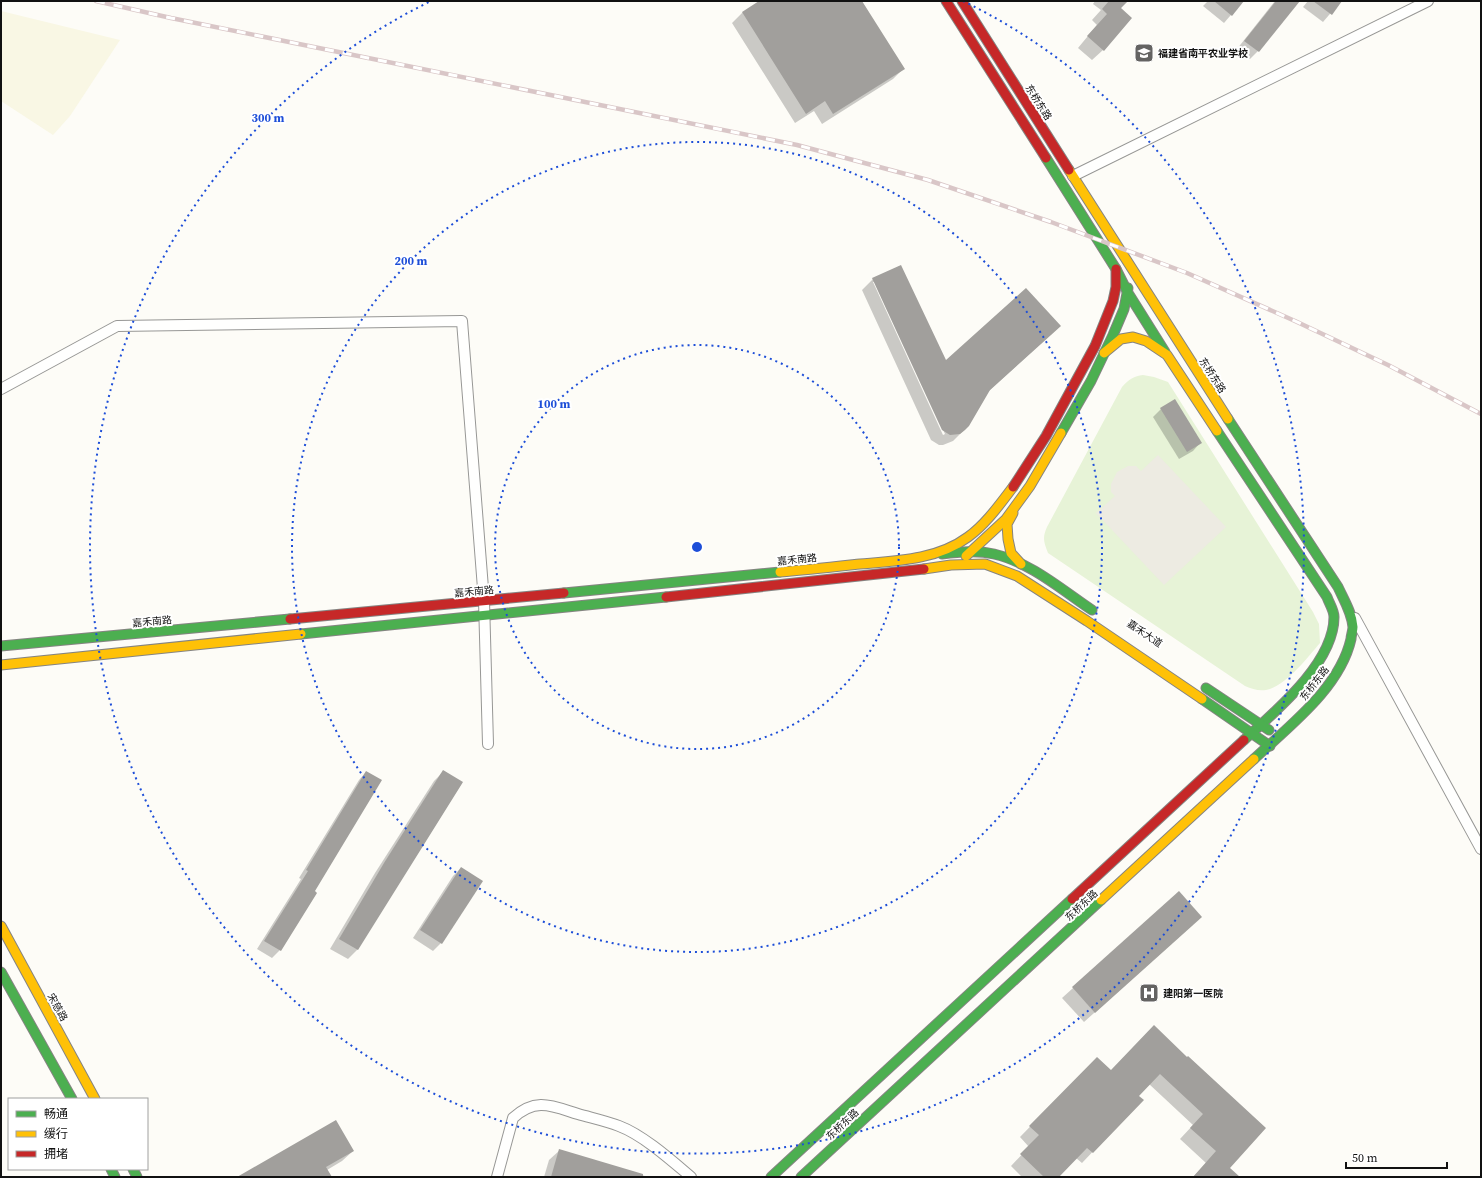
<svg xmlns="http://www.w3.org/2000/svg" width="1482" height="1178" viewBox="0 0 1482 1178" font-family="'Source Serif 4','Noto Sans SC',serif">
  <rect width="100%" height="100%" fill="#fdfcf7"/>
  <!-- farmland -->
  <polygon fill="#f9f7e4" points="1,11 120,40 70,116 53,135 1,101"/>
  <!-- green -->
  <path fill="#e7f3d7" d="M1143,375L1154,377L1168,382L1313,612L1319,624L1320,643C1308,657 1285,687 1266,690C1258,691 1252,689 1245,686L1048,553C1044,542 1042,538 1047,527L1122,387C1129,379 1134,376 1143,375Z"/>
  <!-- plaza -->
  <polygon fill="#edebe2" points="1158,455 1226,527 1164,585 1096,513 1115,496 1111,492 1111,484 1117,472 1128,466 1136,466 1141,471"/>
  <!-- shadow -->
  <g fill="#0003" fill-rule="evenodd">
    <polygon points="761,1 861,1 903,69 893,79 822,124 814,111 795,123 732,23 742,13"/>
    <polygon points="1095,1 1126,1 1120,9 1103,50 1092,60 1078,48 1097,25 1092,20 1101,10 1093,4"/>
    <polygon points="1208,1 1243,1 1224,23 1203,6"/>
    <polygon points="1275,1 1298,1 1258,51 1250,59 1237,49"/>
    <polygon points="1308,1 1341,1 1323,22 1303,7"/>
    <path d="M900,266L946,362L1060,326L988,392L964,430L953,441L943,445H939L931,440L862,290L873,279ZM873,282H875L945,434L943,435Z"/>
    <polygon points="1161,409 1200,443 1193,451 1179,459 1153,417"/>
    <polygon points="444,771 462,783 357,950 348,959 330,949 375,873 434,781"/>
    <polygon points="366,772 280,950 272,958 257,949 301,879 299,878 359,780"/>
    <polygon points="461,868 441,943 433,951 413,938 453,876"/>
    <polygon points="1179,892 1190,927 1084,1022 1062,998"/>
    <polygon points="1097,1058 1110,1071 1187,1059 1228,1168 1239,1177 1193,1177 1206,1163 1180,1139 1193,1125 1149,1084 1137,1096 1142,1100 1082,1163 1076,1158 1057,1177 1022,1177 1011,1166 1029,1147 1020,1137"/>
    <polygon points="560,1150 648,1177 544,1177 549,1160"/>
    <polygon points="353,1151 342,1161 327,1170 331,1177 239,1177"/>
  </g>
  <!-- building -->
  <g fill="#a19f9c">
    <polygon points="759,1 862,1 905,69 833,114 825,101 806,114 742,12"/>
    <polygon points="1109,1 1128,1 1121,8 1132,18 1104,51 1087,36 1107,14 1102,9"/>
    <polygon points="1214,1 1244,1 1232,16"/>
    <polygon points="1276,1 1300,1 1259,52 1244,41"/>
    <polygon points="1313,1 1342,1 1332,15"/>
    <polygon points="901,265 946,360 1026,288 1061,326 990,390 969,426 965,430 960,434 950,435 942,430 872,278"/>
    <polygon points="1175,399 1202,443 1187,452 1160,408"/>
    <polygon points="443,770 463,782 358,950 339,939 384,863"/>
    <polygon points="366,771 382,780 315,891 317,893 281,951 264,941 308,871 306,870"/>
    <polygon points="461,867 483,881 442,944 420,930"/>
    <polygon points="1179,891 1202,917 1095,1013 1072,987"/>
    <polygon points="1154,1025 1187,1057 1188,1056 1266,1128 1230,1168 1240,1177 1193,1177 1216,1151 1190,1128 1203,1114 1160,1074 1139,1096 1144,1100 1093,1153 1087,1148 1059,1177 1044,1177 1020,1154 1039,1135 1029,1126 1097,1057 1111,1070"/>
    <polygon points="336,1120 354,1151 326,1167 332,1177 237,1177"/>
    <polygon points="559,1149 643,1174 643,1177 551,1177"/>
  </g>
  <g fill="none" stroke-linecap="round" stroke-linejoin="round">
    <defs>
      <g id="street">
        <polyline points="1073,176 1428,1"/>
        <polyline points="1,389 117,326 462,321 484,601 488,744"/>
        <polyline points="1355,618 1481,849"/>
        <path d="M497,1177L513,1118C536,1097 552,1106 578,1114C592,1118 606,1121 619,1126C643,1135 671,1160 691,1177"/>
      </g>
      <g id="fast">
        <polyline points="1046,158 1116,269 1128,293 1165,352"/>
        <path d="M1228,419L1338,587C1344,600 1352,613 1353,627C1353,631 1351,635 1351,639C1340,688 1289,726 1254,759"/>
        <path d="M1217,431L1327,597C1329,603 1334,610 1334,617C1334,663 1276,711 1244,740"/>
        <polyline points="1061,433 1091,381 1113,335 1124,309 1128,288"/>
        <path d="M942,554C959,552 977,550 994,554C1030,562 1062,590 1092,610"/>
        <polyline points="564,593 780,572"/>
        <polyline points="301,634 666,597"/>
        <polyline points="1,646 290,619"/>
        <polyline points="1206,688 1269,730"/>
        <polyline points="1202,699 1270,746"/>
        <polyline points="1,972 72,1099"/>
        <polyline points="111,1169 115,1177"/>
        <polyline points="133,1169 137,1177"/>
        <polyline points="771,1177 1072,899"/>
        <polyline points="801,1177 1101,900"/>
      </g>
      <g id="slow">
        <polyline points="1069,170 1228,419"/>
        <polyline points="1104,353 1121,339 1133,337 1146,341 1167,355 1217,431"/>
        <polyline points="1013,513 1007,524 1008,539 1011,553 1021,564"/>
        <polyline points="966,556 1006,519 1030,486 1061,433"/>
        <polyline points="924,569 951,565 985,564 1017,576 1087,621 1202,699"/>
        <path d="M780,572C807,570 833,567 860,564C896,561 937,560 968,537C986,524 1000,504 1013,487"/>
        <polyline points="1,665 301,634"/>
        <polyline points="1101,900 1254,759"/>
        <polyline points="1,926 95,1099"/>
      </g>
      <g id="jam">
        <polyline points="946,1 1046,158"/>
        <polyline points="962,1 1069,170"/>
        <polyline points="1013,487 1046,436 1095,346 1113,301 1116,287 1116,269"/>
        <polyline points="666,597 924,569"/>
        <polyline points="290,619 564,593"/>
        <polyline points="1072,899 1244,740"/>
      </g>
    </defs>
    <!-- street casing -->
    <use href="#street" stroke="#979795" stroke-width="12"/>
    <!-- fast casing -->
    <use href="#fast" stroke="#858482" stroke-width="11"/>
    <!-- slow casing -->
    <use href="#slow" stroke="#858482" stroke-width="11"/>
    <!-- jam casing -->
    <use href="#jam" stroke="#858482" stroke-width="11"/>
    <!-- street -->
    <use href="#street" stroke="#fffffe" stroke-width="10"/>
    <!-- fast -->
    <use href="#fast" stroke="#4caf50" stroke-width="9"/>
    <!-- slow -->
    <use href="#slow" stroke="#ffc107" stroke-width="9"/>
    <!-- jam -->
    <use href="#jam" stroke="#c62828" stroke-width="9"/>
    <defs>
      <polyline id="rail" points="96,1 171,18 797,145 928,180 1051,222 1187,273 1295,321 1388,365 1481,414"/>
    </defs>
    <!-- rail casing -->
    <use href="#rail" stroke="#d9c6c7" stroke-width="4.5"/>
    <!-- rail -->
    <use href="#rail" stroke="#fff" stroke-width="3" stroke-dasharray="9" stroke-linecap="butt"/>
  </g>
  <!-- distance rings -->
  <g fill="none" stroke="#1d4ed8" stroke-width="2" stroke-dasharray="2 4">
    <circle cx="697" cy="547" r="202"/>
    <circle cx="697" cy="547" r="405"/>
    <path d="M963 1A607 607 0 1 1 431 1"/>
  </g>
  <!-- icons -->
  <defs>
    <symbol id="school-square" viewBox="-11 -11 22 22"><rect x="-9" y="-9" width="18" height="18" rx="4" fill="#646362" stroke="#fff"/><path d="M0-5L7-2L0 1L-7-2ZM-4 1L0 2.5L4 1V4Q0 6-4 4Z" fill="#fff"/></symbol>
    <symbol id="hospital-square" viewBox="-11 -11 22 22"><rect x="-9" y="-9" width="18" height="18" rx="4" fill="#646362" stroke="#fff"/><path d="M-5-5h3v3.5h4V-5h3V5h-3V1.5h-4V5h-3Z" fill="#fff"/></symbol>
  </defs>
  <g fill-rule="evenodd">
    <use href="#school-square" x="1133" y="42" width="22" height="22"/>
    <use href="#hospital-square" x="1138" y="982" width="22" height="22"/>
  </g>
  <g text-anchor="middle" stroke-width="4" stroke-linejoin="round" paint-order="stroke">
    <!-- poi labels -->
    <g font-size="10" font-weight="bold" fill="#111" stroke="#fff" text-anchor="start">
      <text x="1158" y="57">福建省南平农业学校</text>
      <text x="1163" y="997">建阳第一医院</text>
    </g>
    <!-- street labels -->
    <g font-size="10" fill="#111" stroke="#fff">
      <text transform="translate(1039 102) rotate(58)" y="4">东桥东路</text>
      <text transform="translate(1213 375) rotate(57)" y="4">东桥东路</text>
      <text transform="translate(797 559) rotate(-6)" y="4">嘉禾南路</text>
      <text transform="translate(474 591) rotate(-5)" y="4">嘉禾南路</text>
      <text transform="translate(152 621) rotate(-5)" y="4">嘉禾南路</text>
      <text transform="translate(1145 633) rotate(34)" y="4">嘉禾大道</text>
      <text transform="translate(1314 683) rotate(-52)" y="4">东桥东路</text>
      <text transform="translate(1081 905) rotate(-43)" y="4">东桥东路</text>
      <text transform="translate(58 1007) rotate(61)" y="4">宋慈路</text>
      <text transform="translate(842 1124) rotate(-43)" y="4">东桥东路</text>
    </g>
  </g>
  <circle cx="697" cy="547" r="6" fill="#1d4ed8" stroke="#fff" stroke-width="2"/>
  <g font-size="12" text-anchor="middle" font-weight="bold" fill="#1d4ed8" stroke="#fff" stroke-width="4" stroke-linejoin="round" paint-order="stroke">
    <text x="268" y="122">300 m</text>
    <text x="411" y="265">200 m</text>
    <text x="554" y="408">100 m</text>
  </g>
  <!-- border -->
  <rect width="1482" height="1178" fill="none" stroke="#111111" stroke-width="4"/>
  <!-- legend -->
  <rect x="8" y="1098" width="140" height="72" fill="#ffffff" stroke="#a0a0a0"/>
  <rect x="16" y="1111" width="20" height="6" fill="#4caf50" stroke="#a0a0a0"/>
  <text x="44" y="1118" font-size="12" fill="#111111">畅通</text>
  <rect x="16" y="1131" width="20" height="6" fill="#ffc107" stroke="#a0a0a0"/>
  <text x="44" y="1138" font-size="12" fill="#111111">缓行</text>
  <rect x="16" y="1151" width="20" height="6" fill="#c62828" stroke="#a0a0a0"/>
  <text x="44" y="1158" font-size="12" fill="#111111">拥堵</text>
  <!-- scale -->
  <path d="M1346 1162v6h101v-6" fill="none" stroke="#111111" stroke-width="2"/>
  <text x="1352" y="1162" font-size="12" fill="#111111" stroke="#ffffff" stroke-width="3" paint-order="stroke">50 m</text>
</svg>
